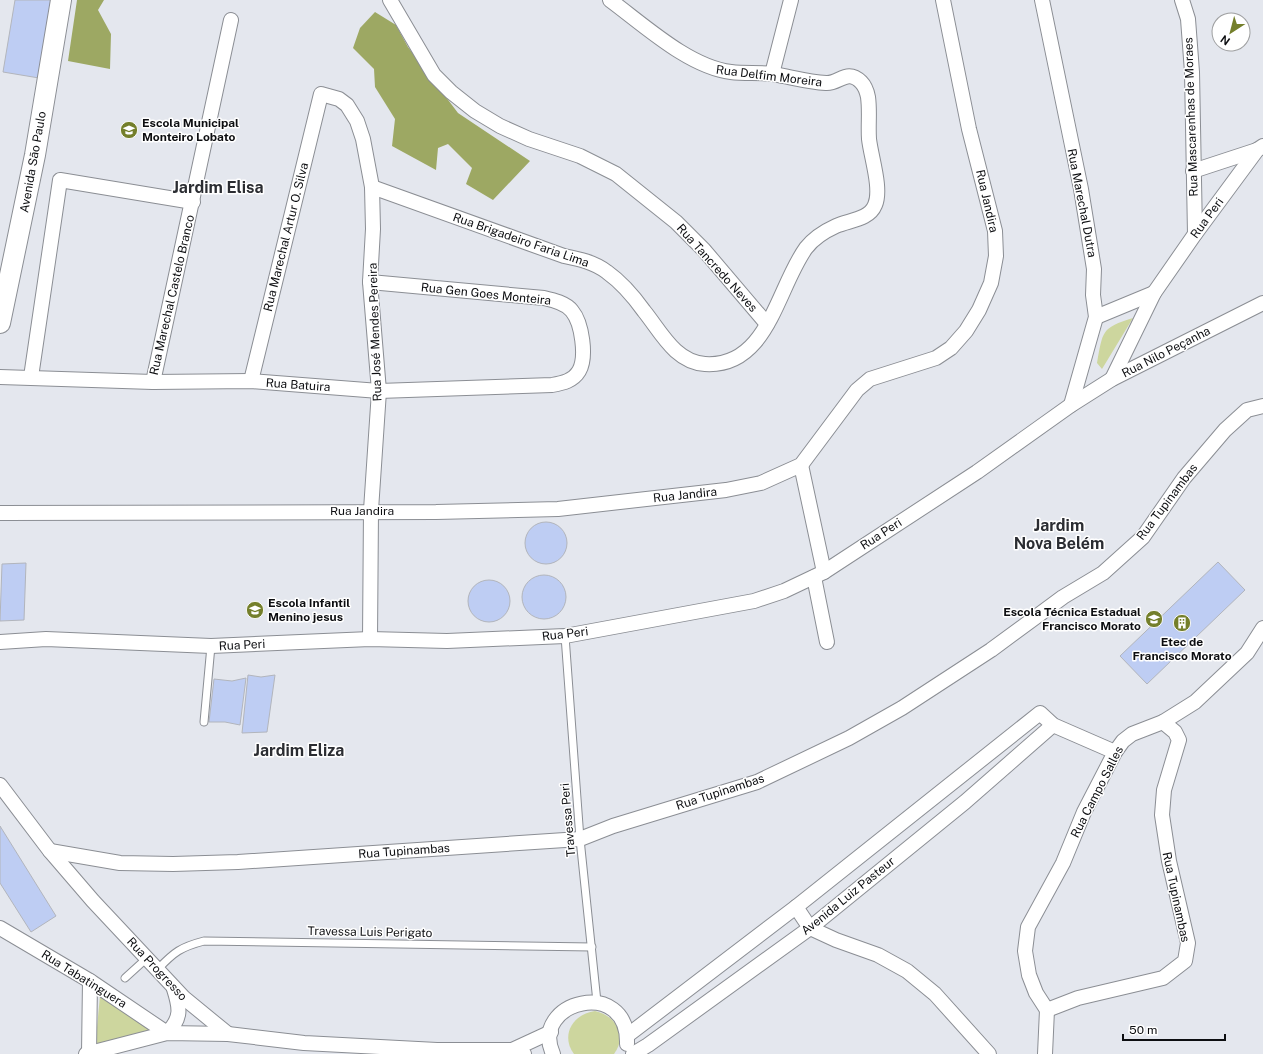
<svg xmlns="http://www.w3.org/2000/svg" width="1263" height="1054" viewBox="0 0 1263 1054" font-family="'Public Sans',sans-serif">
  <rect width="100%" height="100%" fill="#e4e7ee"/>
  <!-- green -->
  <g fill="#cdd69e">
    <path d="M1133,318L1102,369L1097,363C1103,331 1101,328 1133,318Z"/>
    <polygon points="100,996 155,1033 95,1048"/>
    <path d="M595,1011C616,1016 628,1035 614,1054H574C560,1035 573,1014 595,1011Z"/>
  </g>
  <!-- forest -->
  <g fill="#9da863">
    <polygon points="77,0 104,0 98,10 111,34 110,69 68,61"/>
    <polygon points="375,12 396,25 408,47 458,113 530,161 493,200 466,184 472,168 448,144 438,148 436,170 392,146 395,119 375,87 374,69 353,48 360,28"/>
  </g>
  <!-- building -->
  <g fill="#becdf3" stroke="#b2b5bc">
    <polygon points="15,0 52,0 39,78 3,72"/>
    <circle cx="546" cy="543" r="21"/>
    <polygon points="1218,562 1245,590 1147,684 1120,656"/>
    <polygon points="26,563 24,620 0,621 2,564"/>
    <circle cx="544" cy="597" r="22"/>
    <circle cx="489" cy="601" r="21"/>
    <polygon points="248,675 261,677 275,675 267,732 242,733"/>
    <polygon points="246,678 240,725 225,722 209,722 214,679 232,681"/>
    <polygon points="0,826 56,916 31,932 0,883"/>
  </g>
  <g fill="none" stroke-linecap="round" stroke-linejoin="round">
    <defs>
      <g id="lane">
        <polyline points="565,636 580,839 597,1002"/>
        <polyline points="204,722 211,646"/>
        <path d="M158,969C174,952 181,947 204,941L592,947"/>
        <polyline points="125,978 147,958"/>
      </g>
      <g id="street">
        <polyline points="390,0 434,75 451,92 475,111 500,126 529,139 580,156 616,174 676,222 704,250 767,324"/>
        <polyline points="1042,0 1081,189 1094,269 1093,295 1096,317 1071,405"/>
        <polyline points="1182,0 1188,19 1192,72 1195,234"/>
        <polyline points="772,74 791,0"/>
        <polyline points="1193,171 1257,150"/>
        <path d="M372,187L564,256C579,259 594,262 607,272C621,282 634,297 644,311C661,332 675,362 705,364C768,368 777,288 806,248C813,239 825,231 836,226C849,220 869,220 875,205C882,189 871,157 869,139C868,125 870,111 868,97C867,92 865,86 861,82C847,68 839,84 826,83C808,82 791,77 773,74C759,72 745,74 731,72C689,67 644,25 610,0"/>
        <polyline points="1096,317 1154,293"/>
        <path d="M0,377L153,382L251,381L379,391L552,385C563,383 573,381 579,371C587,357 582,323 572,311C566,303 553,300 544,298L370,282"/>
        <polyline points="31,377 60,180 193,202"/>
        <polyline points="1112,379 1154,293 1195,234 1257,150 1263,146"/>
        <polyline points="251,381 321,94 339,99 347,105 357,121 363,139 372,187 373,229 370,282 379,391 371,510 370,639"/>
        <polyline points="153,382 231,20"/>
        <polyline points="801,465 824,572"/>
        <polyline points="0,513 436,512 558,509 726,490 761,483 801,465 857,390 870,379 936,358 951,348 966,331 979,310 991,283 996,256 995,231 969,129 943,0"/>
        <polyline points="814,577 827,642"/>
        <polyline points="0,642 46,639 211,646 370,639 447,641 565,636 754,601 784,591 824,572 977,472 1071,405 1112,379 1263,303"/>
        <polyline points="0,785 50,851 93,901 184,998 228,1034"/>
        <polyline points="50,851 120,863 173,864 238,862 580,839 613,826 757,782 849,738 902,708 991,650 1063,597 1103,573 1143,537 1184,478 1225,430 1247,410 1263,406"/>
        <polyline points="796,907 810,928 836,940 878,955 907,971 935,994 989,1054"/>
        <polyline points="0,928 90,981 167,1033"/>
        <polyline points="1047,1010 1036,993 1029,975 1025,951 1028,927 1063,863 1084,812 1115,752 1123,741 1132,734 1163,722 1195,702 1247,653 1263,628"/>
        <polyline points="1047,1010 1078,998 1163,978 1185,961 1188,943 1169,861 1162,815 1164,790 1179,740 1175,732 1163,722"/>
        <path d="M167,1033C182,1018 180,1008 174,989"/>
        <polyline points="628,1035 796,907 1040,713 1053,725 1115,752"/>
        <polyline points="512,1050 551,1032"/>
        <polyline points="89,1053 90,981"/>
        <polyline points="86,1054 167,1033 228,1034 304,1043 437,1050 512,1050 524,1054"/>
        <path d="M553,1054C529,1001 629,976 627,1044"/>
        <polyline points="633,1054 648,1045 810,928 965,802 1053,725"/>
        <polyline points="1045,1054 1047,1010"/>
      </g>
      <polyline id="secondary" points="0,323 35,155 61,0"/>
    </defs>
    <!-- lane casing -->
    <use href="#lane" stroke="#8b8e94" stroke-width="9"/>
    <!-- street casing -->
    <use href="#street" stroke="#8b8e94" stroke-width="16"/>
    <!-- secondary casing -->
    <use href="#secondary" stroke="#8b8e94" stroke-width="22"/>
    <!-- lane -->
    <use href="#lane" stroke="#fff" stroke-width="7"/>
    <!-- street -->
    <use href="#street" stroke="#fff" stroke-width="14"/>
    <!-- secondary -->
    <use href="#secondary" stroke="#fff" stroke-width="20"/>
  </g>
  <!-- icons -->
  <defs>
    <symbol id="school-disc" viewBox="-11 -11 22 22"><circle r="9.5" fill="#747f2b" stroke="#fff"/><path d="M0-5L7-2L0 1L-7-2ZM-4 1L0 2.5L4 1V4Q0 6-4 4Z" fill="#fff"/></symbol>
    <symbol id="university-disc" viewBox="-11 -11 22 22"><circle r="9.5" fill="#747f2b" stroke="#fff"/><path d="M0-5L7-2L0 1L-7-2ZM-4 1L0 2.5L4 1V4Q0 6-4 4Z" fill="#fff"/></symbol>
    <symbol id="building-disc" viewBox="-11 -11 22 22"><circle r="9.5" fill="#747f2b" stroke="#fff"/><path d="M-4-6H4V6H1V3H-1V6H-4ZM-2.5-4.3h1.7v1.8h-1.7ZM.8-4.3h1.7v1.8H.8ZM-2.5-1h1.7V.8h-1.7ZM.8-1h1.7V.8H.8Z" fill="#fff"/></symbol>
  </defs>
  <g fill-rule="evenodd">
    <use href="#school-disc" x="119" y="120" width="20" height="20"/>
    <use href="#school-disc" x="245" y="600" width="20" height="20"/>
    <use href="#university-disc" x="1144" y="609" width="20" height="20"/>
    <use href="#building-disc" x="1172" y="613" width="20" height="20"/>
  </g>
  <g text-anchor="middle" stroke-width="3" stroke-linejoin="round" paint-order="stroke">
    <!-- street labels -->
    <g font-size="12" fill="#0d0e11" stroke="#fff">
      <text transform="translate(769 76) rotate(7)" y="4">Rua Delfim Moreira</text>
      <text transform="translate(1191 117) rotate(-92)" y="4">Rua Mascarenhas de Moraes</text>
      <text transform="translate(33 162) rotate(-80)" y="4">Avenida São Paulo</text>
      <text transform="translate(987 201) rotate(77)" y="4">Rua Jandira</text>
      <text transform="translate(1082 203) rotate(79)" y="4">Rua Marechal Dutra</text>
      <text transform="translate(1207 218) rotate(-54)" y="4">Rua Peri</text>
      <text transform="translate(286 237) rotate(-76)" y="4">Rua Marechal Artur O. Silva</text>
      <text transform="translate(521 240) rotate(19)" y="4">Rua Brigadeiro Faria Lima</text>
      <text transform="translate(717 268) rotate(48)" y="4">Rua Tancredo Neves</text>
      <text transform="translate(486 294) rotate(6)" y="4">Rua Gen Goes Monteira</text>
      <text transform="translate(172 295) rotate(-77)" y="4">Rua Marechal Castelo Branco</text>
      <text transform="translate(375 332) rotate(-92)" y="4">Rua José Mendes Pereira</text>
      <text transform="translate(1166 352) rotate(-27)" y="4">Rua Nilo Peçanha</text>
      <text transform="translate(298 385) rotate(4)" y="4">Rua Batuira</text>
      <text transform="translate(685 495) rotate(-6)" y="4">Rua Jandira</text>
      <text transform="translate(1167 502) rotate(-53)" y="4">Rua Tupinambas</text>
      <text x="362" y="515">Rua Jandira</text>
      <text transform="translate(881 534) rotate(-33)" y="4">Rua Peri</text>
      <text transform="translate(565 634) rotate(-7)" y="4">Rua Peri</text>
      <text transform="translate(242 645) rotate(-3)" y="4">Rua Peri</text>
      <text transform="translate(720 792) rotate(-18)" y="4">Rua Tupinambas</text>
      <text transform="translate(1097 792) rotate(-63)" y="4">Rua Campo Salles</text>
      <text transform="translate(568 820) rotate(-95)" y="4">Travessa Peri</text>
      <text transform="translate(404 851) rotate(-4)" y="4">Rua Tupinambas</text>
      <text transform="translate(848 896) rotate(-39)" y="4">Avenida Luiz Pasteur</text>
      <text transform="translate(1176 897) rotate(78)" y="4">Rua Tupinambas</text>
      <text transform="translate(370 932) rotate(1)" y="4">Travessa Luis Perigato</text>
      <text transform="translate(157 969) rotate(47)" y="4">Rua Progresso</text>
      <text transform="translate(84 979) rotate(32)" y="4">Rua Tabatinguera</text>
    </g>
    <!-- poi labels -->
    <g font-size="12" font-weight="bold" fill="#0d0e11" stroke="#fff" text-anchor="start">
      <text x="142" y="127">Escola Municipal<tspan x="142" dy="14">Monteiro Lobato</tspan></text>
      <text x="268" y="607">Escola Infantil<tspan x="268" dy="14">Menino jesus</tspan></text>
      <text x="1141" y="616" text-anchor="end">Escola Técnica Estadual<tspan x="1141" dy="14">Francisco Morato</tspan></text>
      <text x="1182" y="646" text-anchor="middle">Etec de<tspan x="1182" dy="14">Francisco Morato</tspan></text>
    </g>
    <!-- district labels -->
    <g font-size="16" font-weight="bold" fill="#2b2d32" stroke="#fff">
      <text x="218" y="193">Jardim Elisa</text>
      <text x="1059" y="531">Jardim<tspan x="1059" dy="18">Nova Belém</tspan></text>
      <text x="299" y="756">Jardim Eliza</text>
    </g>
  </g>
  <!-- north arrow -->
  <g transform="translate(1231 32) rotate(216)"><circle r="19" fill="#ffffff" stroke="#9e9fa0"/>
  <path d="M0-3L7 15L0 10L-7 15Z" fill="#747f2b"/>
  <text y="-6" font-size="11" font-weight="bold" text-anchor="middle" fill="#0d0e11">N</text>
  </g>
  <!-- scale -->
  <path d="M1123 1034v6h102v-6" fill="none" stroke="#0d0e11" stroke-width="2"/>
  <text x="1129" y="1034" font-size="12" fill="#0d0e11" stroke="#ffffff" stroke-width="3" paint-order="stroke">50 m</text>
</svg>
